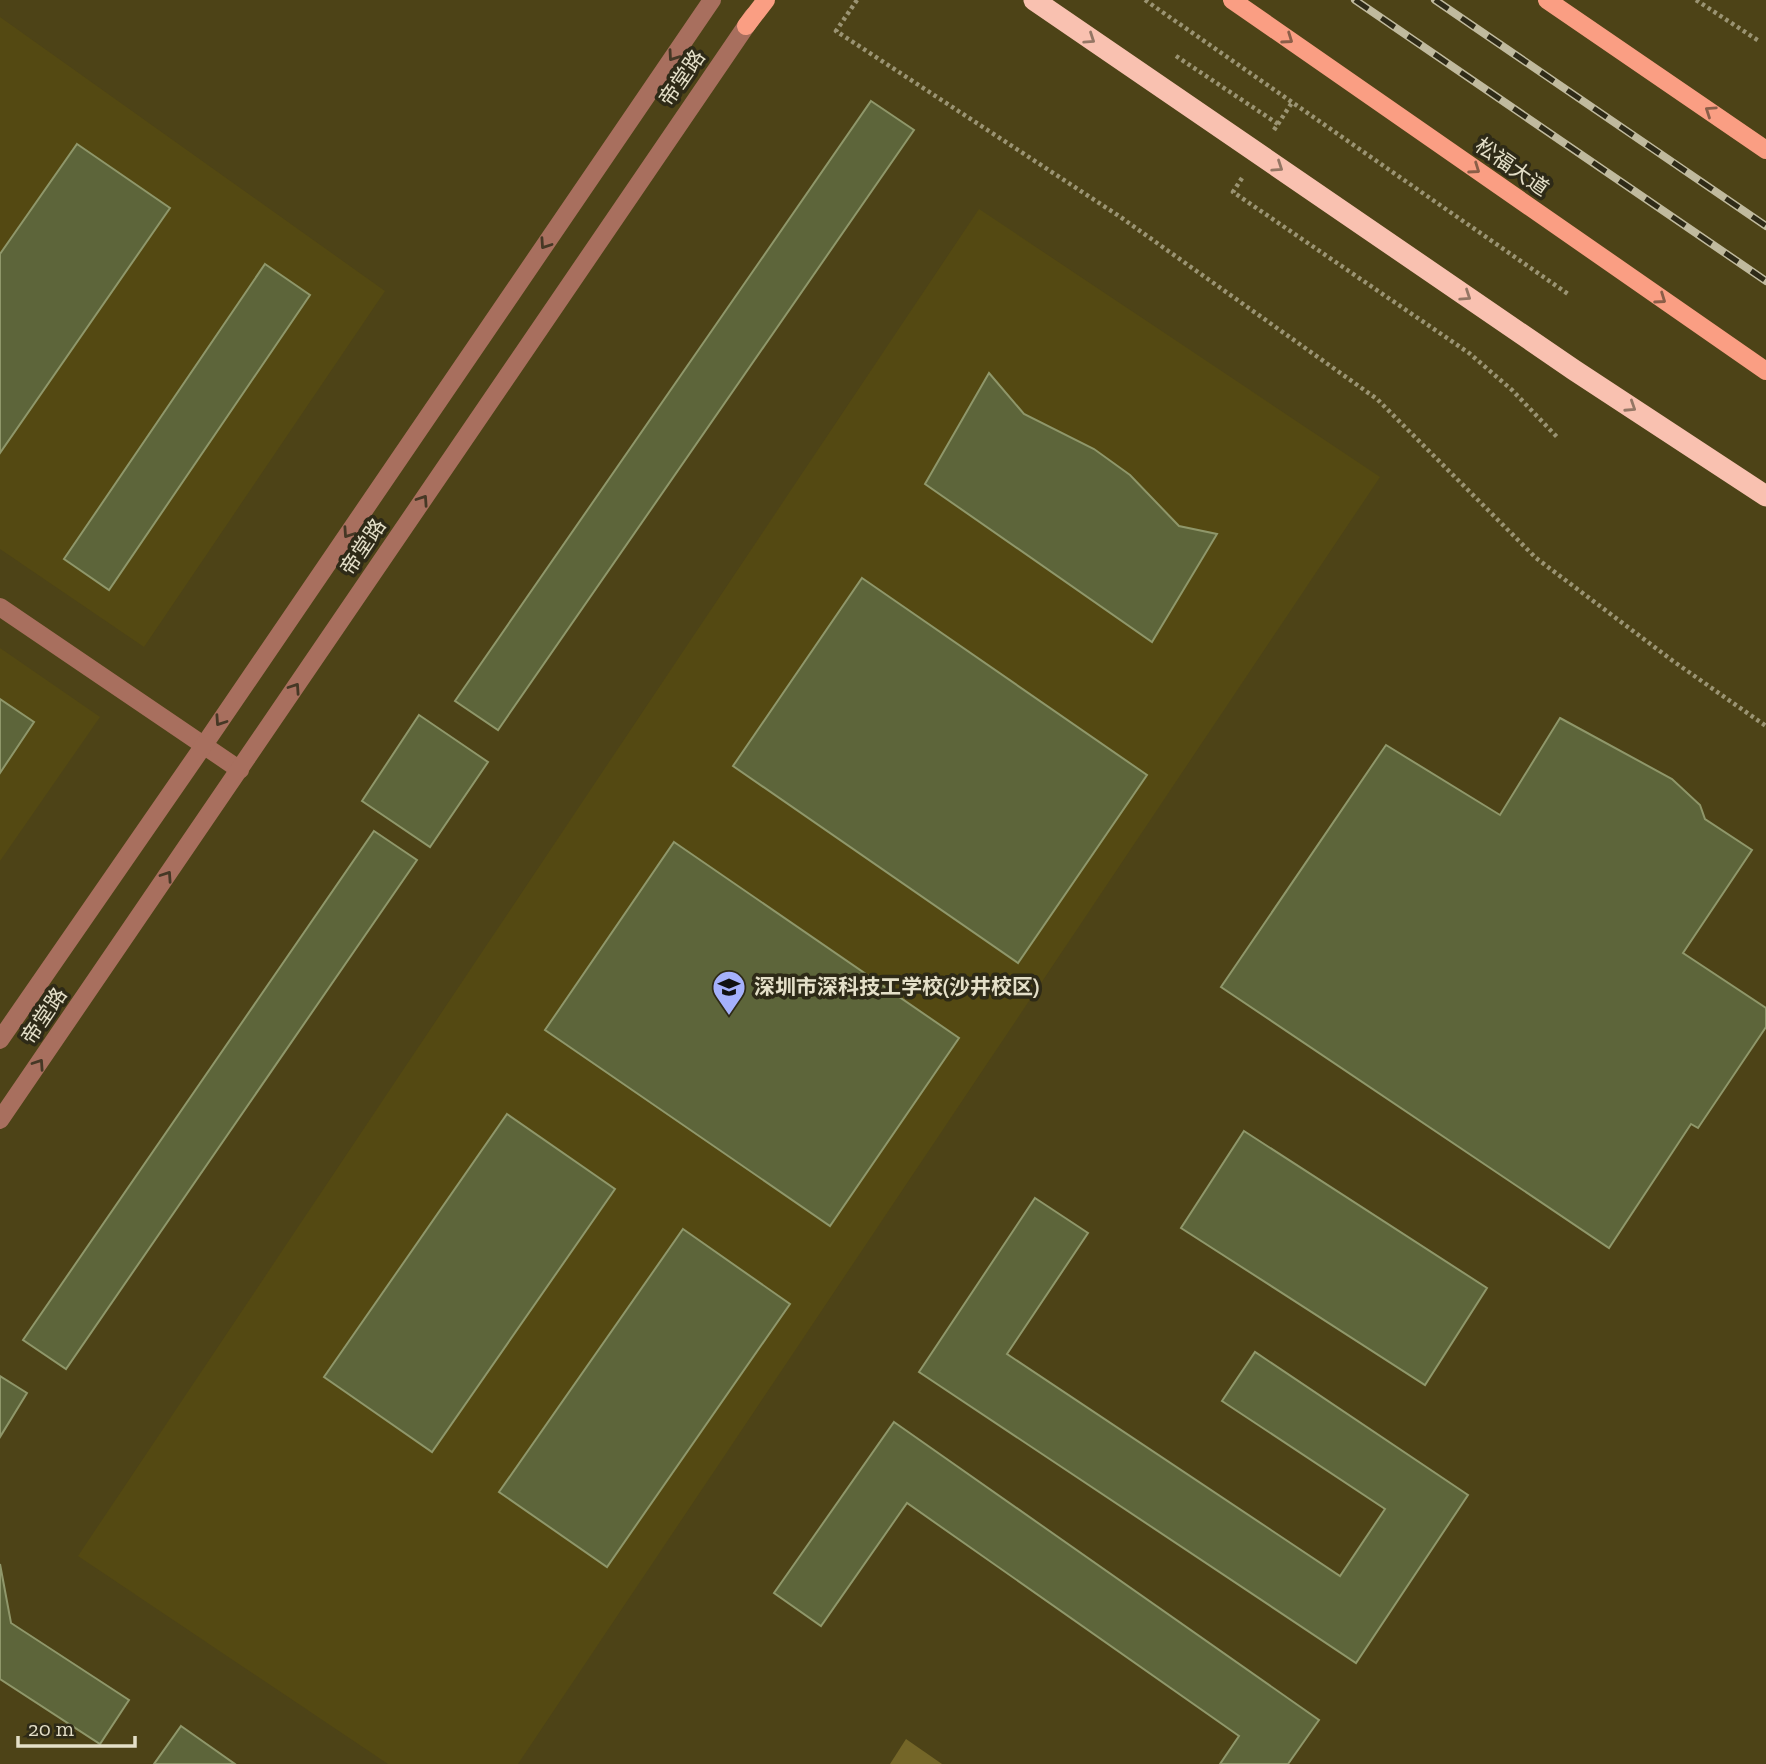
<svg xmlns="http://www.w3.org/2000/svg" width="1766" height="1764" viewBox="0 0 1766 1764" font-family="'Zilla Slab','Noto Sans SC',serif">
  <rect width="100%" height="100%" fill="#4d4317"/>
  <!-- built -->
  <g fill="#544912">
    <polygon points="0,17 385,291 144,647 0,549"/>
    <polygon points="979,209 1380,477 518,1764 388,1764 78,1556"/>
    <polygon points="0,648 100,717 0,861"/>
  </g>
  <!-- green -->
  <polygon fill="#746628" points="906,1739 942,1764 890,1764"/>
  <!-- building -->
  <g fill="#5d653a" stroke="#8f976a" stroke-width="2">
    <polygon points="871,101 914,130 498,730 455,701"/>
    <polygon points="77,144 170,208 0,453 0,254"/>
    <polygon points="265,264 310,295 109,590 64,559"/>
    <polygon points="989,373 1024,414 1094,449 1130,475 1179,526 1217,534 1152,642 925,484"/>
    <polygon points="862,578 1147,775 1018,963 733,766"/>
    <polygon points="0,699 34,722 0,773"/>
    <polygon points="419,715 488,762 430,847 362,801"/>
    <polygon points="1560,718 1672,779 1700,805 1705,819 1752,850 1683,953 1766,1008 1766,1027 1698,1128 1691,1124 1609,1248 1221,987 1386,745 1500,815"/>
    <polygon points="374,831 417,860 66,1369 23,1340"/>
    <polygon points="674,842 959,1038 830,1226 545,1030"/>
    <polygon points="507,1114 615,1189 432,1452 324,1377"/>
    <polygon points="1244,1131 1487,1288 1425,1385 1181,1228"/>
    <polygon points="1035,1198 1088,1233 1007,1354 1340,1576 1385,1509 1222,1401 1255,1352 1468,1495 1356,1663 919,1372"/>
    <polygon points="683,1229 790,1304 607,1567 499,1492"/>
    <polygon points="0,1376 27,1393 0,1437"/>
    <polygon points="894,1422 1319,1720 1288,1764 1220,1764 1239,1736 907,1503 821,1626 774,1593"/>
    <polygon points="0,1564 11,1623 129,1700 100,1744 0,1679"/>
    <polygon points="181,1726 235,1764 154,1764"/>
  </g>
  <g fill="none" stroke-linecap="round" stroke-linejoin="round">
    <!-- path -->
    <g stroke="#9b9473" stroke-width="4.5" stroke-dasharray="3.5 3.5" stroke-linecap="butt">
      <polyline points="857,0 836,31 1119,216 1377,399 1536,558 1673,661 1766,726"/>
      <polyline points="1145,0 1568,294"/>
      <polyline points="1696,0 1759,41"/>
      <polyline points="1176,56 1278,124"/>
      <polyline points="1274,130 1293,101"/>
      <polyline points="1242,178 1233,192 1469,353 1512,390 1557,437"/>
    </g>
    <!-- minor -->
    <g stroke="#a86f5e" stroke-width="18">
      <polyline points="0,607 240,770"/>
      <polyline points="0,1040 204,745 712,0"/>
      <polyline points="0,1120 753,16"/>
    </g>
    <!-- major -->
    <g stroke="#fa9e83" stroke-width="18">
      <polyline points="1232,0 1766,371"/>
      <polyline points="1547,0 1766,150"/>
      <polyline points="746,26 766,0"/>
    </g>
    <!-- highway -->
    <polyline stroke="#f9c1b0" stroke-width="21" points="1034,0 1574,370 1766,496"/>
    <defs>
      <g id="rail">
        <polyline points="1355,0 1766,281"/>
        <polyline points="1435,0 1766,226"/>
      </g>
    </defs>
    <!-- rail casing -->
    <use href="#rail" stroke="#c0ba9e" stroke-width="8"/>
    <!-- rail -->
    <use href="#rail" stroke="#2e2a17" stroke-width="5" stroke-dasharray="16" stroke-linecap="butt"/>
  </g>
  <!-- one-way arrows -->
  <defs><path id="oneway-chevron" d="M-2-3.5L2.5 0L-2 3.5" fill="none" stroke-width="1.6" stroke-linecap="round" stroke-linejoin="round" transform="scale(1.75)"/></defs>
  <g stroke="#947664">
    <use href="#oneway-chevron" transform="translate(1090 39) rotate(34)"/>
    <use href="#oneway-chevron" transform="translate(1278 167) rotate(34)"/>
    <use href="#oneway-chevron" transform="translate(1466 296) rotate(34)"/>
    <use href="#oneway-chevron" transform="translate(1631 407) rotate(33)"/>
  </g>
  <g stroke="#8a5e48">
    <use href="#oneway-chevron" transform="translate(1288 39) rotate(35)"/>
    <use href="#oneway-chevron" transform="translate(1710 111) rotate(-146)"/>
    <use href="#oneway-chevron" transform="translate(1475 169) rotate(35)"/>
    <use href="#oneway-chevron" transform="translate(1661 299) rotate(35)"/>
  </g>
  <g stroke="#463825">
    <use href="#oneway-chevron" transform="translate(673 56) rotate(125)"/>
    <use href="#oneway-chevron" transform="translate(545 244) rotate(124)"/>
    <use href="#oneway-chevron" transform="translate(423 500) rotate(-56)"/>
    <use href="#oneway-chevron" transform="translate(348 533) rotate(124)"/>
    <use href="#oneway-chevron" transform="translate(295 688) rotate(-56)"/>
    <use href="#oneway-chevron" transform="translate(220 721) rotate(124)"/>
    <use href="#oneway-chevron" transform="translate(167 876) rotate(-56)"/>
    <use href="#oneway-chevron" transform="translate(39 1064) rotate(-56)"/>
  </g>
  <!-- icons -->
  <defs>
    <symbol id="school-pin" viewBox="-11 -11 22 30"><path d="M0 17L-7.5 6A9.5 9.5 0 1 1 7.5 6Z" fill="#a5b1fc" stroke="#2e2a17"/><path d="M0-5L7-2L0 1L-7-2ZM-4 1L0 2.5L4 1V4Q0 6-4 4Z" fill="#111"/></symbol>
  </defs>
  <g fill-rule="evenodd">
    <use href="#school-pin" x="710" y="968" width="38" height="52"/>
  </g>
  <g text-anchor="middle" stroke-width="7" stroke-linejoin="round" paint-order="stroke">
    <!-- street labels -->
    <g font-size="21" fill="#e4dfc8" stroke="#2e2a17">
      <text transform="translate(682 78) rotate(-55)" y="7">帝堂路</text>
      <text transform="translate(1512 167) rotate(35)" y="7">松福大道</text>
      <text transform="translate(363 547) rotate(-56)" y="7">帝堂路</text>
      <text transform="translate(44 1016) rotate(-56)" y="7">帝堂路</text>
    </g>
    <!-- poi labels -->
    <g font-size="21" font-weight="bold" fill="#e4dfc8" stroke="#2e2a17" text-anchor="start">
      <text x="754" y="994">深圳市深科技工学校(沙井校区)</text>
    </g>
  </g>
  <!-- scale -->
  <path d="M18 1736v10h117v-10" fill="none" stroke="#e4dfc8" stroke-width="3.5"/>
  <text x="28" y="1736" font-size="21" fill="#e4dfc8" stroke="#2e2a17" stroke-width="5" paint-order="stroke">20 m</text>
</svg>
